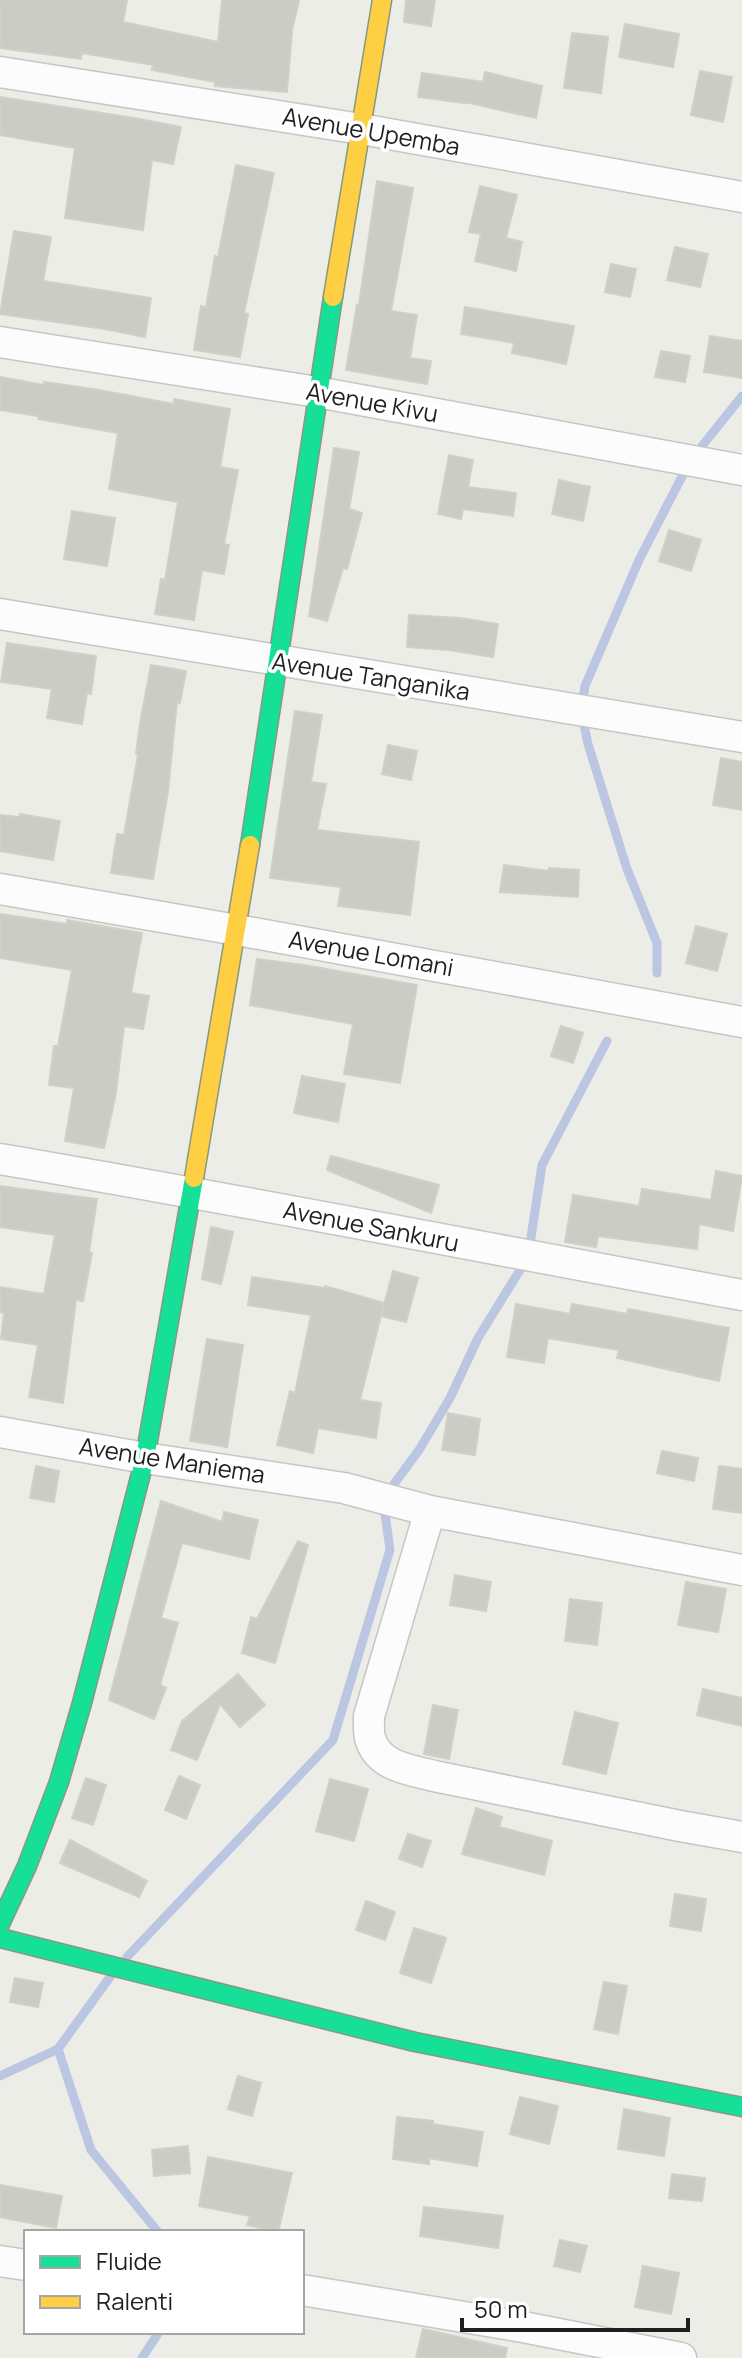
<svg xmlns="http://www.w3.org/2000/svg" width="742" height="2358" viewBox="0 0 742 2358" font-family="Manrope,sans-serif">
  <rect width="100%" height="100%" fill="#edede8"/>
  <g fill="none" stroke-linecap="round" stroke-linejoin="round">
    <!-- stream -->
    <g stroke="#bbc6e2" stroke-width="9">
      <polyline points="657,973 657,943 627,869 588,744 581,711 585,686 639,560 690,461 742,396"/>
      <polyline points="127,1957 333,1740 390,1550 383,1499 419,1450 450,1398 478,1338 528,1257 542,1165 607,1041"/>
      <polyline points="58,2049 91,2150 158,2232"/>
      <polyline points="0,2076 58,2049 110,1977"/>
      <polyline points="142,2358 159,2332"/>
    </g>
  </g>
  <!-- building -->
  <g fill="#ccccc7" stroke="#d0d0c9" stroke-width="2">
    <polygon points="0,0 127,0 123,22 218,42 222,0 299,0 292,31 287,92 215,86 215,82 152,70 153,65 82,53 81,59 0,48"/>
    <polygon points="406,0 435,0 431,26 404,22"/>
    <polygon points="625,24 679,34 673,67 619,57"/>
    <polygon points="572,33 608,37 601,93 564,88"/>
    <polygon points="700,71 732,77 723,122 691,115"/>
    <polygon points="485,72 542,86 536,118 465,102 465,103 418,97 422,73 483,82"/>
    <polygon points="0,97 140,119 181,127 173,164 152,160 143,230 65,218 75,148 0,135"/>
    <polygon points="236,165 274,173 244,313 248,314 240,357 194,350 201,306 206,307 215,256 218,257"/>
    <polygon points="377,181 413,188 391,311 417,315 410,358 431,361 427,384 346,370 357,305 359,305"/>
    <polygon points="480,186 517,195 506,238 522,242 516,271 475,261 481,234 469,232"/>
    <polygon points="14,231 51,237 43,281 151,298 145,337 105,329 0,314"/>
    <polygon points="675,247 708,254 700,287 667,280"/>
    <polygon points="611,264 636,269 630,297 605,292"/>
    <polygon points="465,307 574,326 566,364 512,353 514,343 461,334"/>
    <polygon points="710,336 742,341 742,378 704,372"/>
    <polygon points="661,351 690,356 685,382 655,377"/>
    <polygon points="0,377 44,385 44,382 99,390 174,404 174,399 230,409 220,467 238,470 224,544 229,545 224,574 202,570 194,620 155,614 161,579 165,580 178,502 109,489 118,433 38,419 38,416 0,410"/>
    <polygon points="334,448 359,452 349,509 362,513 347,569 343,568 327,621 309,616"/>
    <polygon points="449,455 473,460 468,487 516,493 513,516 463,509 461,519 438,514"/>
    <polygon points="559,480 590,487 583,521 552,514"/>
    <polygon points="72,511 115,518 107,566 64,559"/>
    <polygon points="669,530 701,540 691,571 659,561"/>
    <polygon points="409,615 460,618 498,624 493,657 449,650 407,647"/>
    <polygon points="7,643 96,656 91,694 87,693 82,724 47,718 52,689 1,682"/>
    <polygon points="151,665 186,671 180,703 177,702 168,791 153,879 111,873 117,834 124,835 138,755 136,754 140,723"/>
    <polygon points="295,711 322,715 311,782 326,784 317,830 419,842 410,915 338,906 341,887 270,878"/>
    <polygon points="388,745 417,751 411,780 382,774"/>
    <polygon points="721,758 742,762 742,810 713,805"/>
    <polygon points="20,814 60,821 53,860 0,851 0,815 20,817"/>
    <polygon points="504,865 549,871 549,868 579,870 578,897 500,892"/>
    <polygon points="0,914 67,924 67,920 142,933 131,993 149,996 143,1029 124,1026 116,1093 104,1148 65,1141 74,1088 49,1085 54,1046 58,1046 72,970 0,958"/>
    <polygon points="696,926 727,934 717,971 686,963"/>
    <polygon points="257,959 304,965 417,985 400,1083 344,1074 353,1024 250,1005"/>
    <polygon points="561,1026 583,1033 573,1063 551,1056"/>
    <polygon points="302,1076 345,1084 338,1122 294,1113"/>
    <polygon points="331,1156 439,1185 431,1213 327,1170"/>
    <polygon points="716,1171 742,1176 733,1231 699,1224 697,1249 598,1236 596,1247 565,1242 573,1195 639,1206 642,1189 711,1200"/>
    <polygon points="0,1186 97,1199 89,1252 92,1253 83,1301 76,1300 63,1403 29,1397 38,1345 1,1339 4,1313 0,1312 0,1287 44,1294 55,1235 0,1227"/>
    <polygon points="211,1227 233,1232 221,1284 202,1279"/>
    <polygon points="393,1271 418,1278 406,1322 381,1316"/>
    <polygon points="252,1277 325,1288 325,1286 384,1303 360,1400 381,1403 376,1438 318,1428 313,1453 277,1445 290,1391 295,1393 311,1315 248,1305"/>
    <polygon points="516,1304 570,1314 572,1304 627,1314 628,1309 729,1328 719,1381 617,1358 619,1350 548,1338 544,1363 507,1357"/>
    <polygon points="207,1339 243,1345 227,1447 190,1441"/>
    <polygon points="448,1413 480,1419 475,1455 442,1450"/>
    <polygon points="662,1451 698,1458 694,1481 657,1473"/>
    <polygon points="36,1466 59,1471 54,1502 30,1498"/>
    <polygon points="719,1466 742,1469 742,1513 713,1509"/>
    <polygon points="161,1501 222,1522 224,1512 258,1520 249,1559 182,1543 161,1618 178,1623 160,1685 166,1688 154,1719 109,1700"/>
    <polygon points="298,1541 308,1545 275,1663 242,1653 251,1617 257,1619"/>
    <polygon points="455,1575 491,1582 486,1611 450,1605"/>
    <polygon points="686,1582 726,1589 718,1632 678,1625"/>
    <polygon points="570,1599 602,1603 597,1645 565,1641"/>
    <polygon points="238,1674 265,1705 240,1727 220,1704 197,1760 171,1750 182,1721"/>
    <polygon points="703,1689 742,1698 742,1726 697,1715"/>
    <polygon points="433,1705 458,1710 449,1759 424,1754"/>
    <polygon points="575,1712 618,1723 606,1774 563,1764"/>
    <polygon points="179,1776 200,1785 186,1819 165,1810"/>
    <polygon points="86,1778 106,1785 93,1825 72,1818"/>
    <polygon points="330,1779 368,1789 354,1841 316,1831"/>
    <polygon points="476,1808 502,1817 499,1827 552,1841 544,1875 462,1854"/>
    <polygon points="408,1834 431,1841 422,1867 399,1859"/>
    <polygon points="70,1840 147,1881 139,1897 60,1863"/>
    <polygon points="675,1894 706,1899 701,1931 670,1926"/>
    <polygon points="366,1901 395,1912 385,1940 356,1930"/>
    <polygon points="414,1928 446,1938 431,1983 400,1973"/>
    <polygon points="15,1978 43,1983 38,2007 10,2002"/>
    <polygon points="604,1982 627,1986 618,2034 594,2029"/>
    <polygon points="238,2076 261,2083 252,2116 228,2109"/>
    <polygon points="520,2097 558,2106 549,2144 510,2134"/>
    <polygon points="624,2109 670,2118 664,2156 618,2149"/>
    <polygon points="397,2117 433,2121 433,2124 483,2132 477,2166 429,2158 429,2164 393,2159"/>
    <polygon points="188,2146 190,2173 154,2176 152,2150"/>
    <polygon points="208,2157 292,2173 278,2232 247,2225 250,2216 199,2206"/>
    <polygon points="672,2174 705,2178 702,2201 669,2198"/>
    <polygon points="0,2185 62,2196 56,2228 0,2217"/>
    <polygon points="424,2207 503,2216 498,2248 420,2236"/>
    <polygon points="560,2240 587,2246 580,2272 554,2266"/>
    <polygon points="643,2266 679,2273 671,2314 635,2307"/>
    <polygon points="423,2329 507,2348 505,2358 416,2358"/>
  </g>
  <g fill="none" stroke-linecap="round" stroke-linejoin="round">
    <defs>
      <g id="street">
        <polyline points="0,72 361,129 742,197"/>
        <polyline points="0,342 317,392 742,470"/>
        <polyline points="0,614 742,737"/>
        <polyline points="0,889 237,930 742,1022"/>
        <path d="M0,1159C248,1201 495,1250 742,1295"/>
        <polyline points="0,1432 145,1458 344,1488 430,1511 742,1570"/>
        <path d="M430,1511L369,1716C369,1724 368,1734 371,1741C380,1767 411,1770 434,1776L680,1826L742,1837"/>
        <polyline points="0,2261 26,2265"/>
        <polyline points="302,2290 523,2327 681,2358"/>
      </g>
      <g id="fast">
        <polyline points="250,845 333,297"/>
        <polyline points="0,1924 27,1866 59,1782 82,1703 145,1458 194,1178"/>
        <polyline points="0,1938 415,2042 742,2107"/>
      </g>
      <g id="slow">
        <polyline points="333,297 382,0"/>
        <polyline points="194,1178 250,845"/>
      </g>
    </defs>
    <!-- street casing -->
    <use href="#street" stroke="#c6c6c4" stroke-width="33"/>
    <!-- fast casing -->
    <use href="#fast" stroke="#8a987f" stroke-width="21"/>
    <!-- slow casing -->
    <use href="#slow" stroke="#8a987f" stroke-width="21"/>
    <!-- street -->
    <use href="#street" stroke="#fcfcfc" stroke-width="30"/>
    <!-- fast -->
    <use href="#fast" stroke="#16e098" stroke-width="18"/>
    <!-- slow -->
    <use href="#slow" stroke="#ffcf43" stroke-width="18"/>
  </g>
  <g text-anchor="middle" stroke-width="7" stroke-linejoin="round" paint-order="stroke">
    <!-- street labels -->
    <g font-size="24" fill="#1f1f1f" stroke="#fff">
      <text transform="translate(371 132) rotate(10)" y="8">Avenue Upemba</text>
      <text transform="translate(372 403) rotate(10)" y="8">Avenue Kivu</text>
      <text transform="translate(371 677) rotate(9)" y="8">Avenue Tanganika</text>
      <text transform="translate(371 954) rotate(10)" y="8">Avenue Lomani</text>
      <text transform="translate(371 1227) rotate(11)" y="8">Avenue Sankuru</text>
      <text transform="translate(172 1461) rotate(9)" y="8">Avenue Maniema</text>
    </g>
  </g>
  <!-- legend -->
  <rect x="24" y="2230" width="280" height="104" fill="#ffffff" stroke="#a5a5a5" stroke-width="2"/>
  <rect x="40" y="2256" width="40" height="12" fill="#16e098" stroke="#a5a5a5" stroke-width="2"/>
  <text x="96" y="2270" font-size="24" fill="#1f1f1f">Fluide</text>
  <rect x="40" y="2296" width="40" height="12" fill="#ffcf43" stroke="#a5a5a5" stroke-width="2"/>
  <text x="96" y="2310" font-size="24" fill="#1f1f1f">Ralenti</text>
  <!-- scale -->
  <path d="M462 2318v12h226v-12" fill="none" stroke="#1f1f1f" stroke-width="4"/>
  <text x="474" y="2318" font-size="24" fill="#1f1f1f" stroke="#ffffff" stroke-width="6" paint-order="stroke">50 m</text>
</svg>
